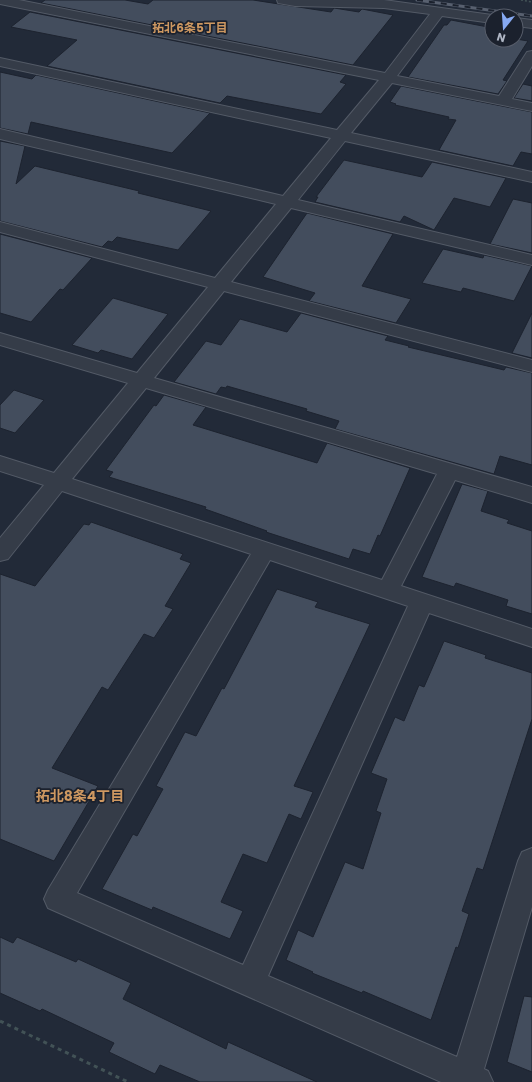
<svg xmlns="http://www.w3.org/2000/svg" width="532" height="1082" viewBox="0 0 532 1082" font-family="Poppins,'Noto Sans JP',sans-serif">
  <rect width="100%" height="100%" fill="#222a38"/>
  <!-- building -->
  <g fill="#434d5d" stroke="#1d232f">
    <polygon points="45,0 125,0 148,4 153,0 253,0 331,12 334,8 359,12 362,9 393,15 353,65 41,3"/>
    <polygon points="30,12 346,75 340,82 346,84 321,114 227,96 220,103 47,66 77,40 11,27"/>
    <polygon points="451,20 488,27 490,25 492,25 492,40 516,39 528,41 503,80 507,81 498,94 408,77 444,25 447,25"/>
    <polygon points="0,72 32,79 36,75 210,113 172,153 31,122 28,134 0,128"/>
    <polygon points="523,84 532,86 532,101 514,98"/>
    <polygon points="401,86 532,112 532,154 521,152 513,166 439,150 456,120 448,119 449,117 395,105 396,104 390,102"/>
    <polygon points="0,141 25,146 16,184 35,166 139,191 138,193 211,211 178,250 117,237 112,242 108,241 102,247 0,221"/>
    <polygon points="344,160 422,177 432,162 506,178 490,207 454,198 434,230 404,216 400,222 315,202 318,197 316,197"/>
    <polygon points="513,199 532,203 532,253 490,244"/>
    <polygon points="307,213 393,234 362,286 411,299 396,323 309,301 315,293 263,277"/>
    <polygon points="0,234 92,258 63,290 60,289 31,322 0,313"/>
    <polygon points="443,249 483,258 484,255 532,266 514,301 463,288 461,292 422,283"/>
    <polygon points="113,298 168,314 132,359 101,350 98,353 72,345"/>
    <polygon points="301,313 388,336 385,340 409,346 408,347 504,370 506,367 532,373 532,465 500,456 494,474 335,429 339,421 306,411 307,409 227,386 226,388 221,387 216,394 174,382 206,341 221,345 240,319 287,332"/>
    <polygon points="532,313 532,358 512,353"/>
    <polygon points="14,390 44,400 15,433 0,428 0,405"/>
    <polygon points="164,395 206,407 193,425 317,463 327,443 410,468 380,536 378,535 370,554 353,549 349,559 266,532 267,531 205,509 206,507 109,477 113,472 106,470 154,405 156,406"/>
    <polygon points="462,484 488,491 481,511 509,520 507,523 532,531 532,614 506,606 508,600 456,583 454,587 422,577"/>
    <polygon points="91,522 183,554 180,559 191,563 165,606 173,609 154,638 144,634 108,690 102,687 52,768 98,786 54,861 0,839 0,574 35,586 84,524 89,525"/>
    <polygon points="277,589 318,602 315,607 370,624 294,786 313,792 301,819 289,814 267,863 243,854 221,902 243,911 230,939 153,907 152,910 102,889 133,834 137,836 163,789 156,786 185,732 196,736 222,688 224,689"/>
    <polygon points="444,641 486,655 485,658 532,673 532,719 483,870 477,868 462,911 469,914 458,948 456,947 431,1020 363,991 362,993 312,973 313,972 286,960 298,930 313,937 345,862 363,869 381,813 376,811 387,779 371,773 395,717 404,721 419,685 424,687"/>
    <polygon points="0,937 13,943 17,937 76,962 78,959 131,983 123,999 226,1049 228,1042 317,1082 200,1082 160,1065 155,1074 109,1052 114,1043 42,1009 40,1011 0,993"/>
    <polygon points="524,996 532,997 532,1072 507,1062"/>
  </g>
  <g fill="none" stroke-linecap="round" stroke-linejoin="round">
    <defs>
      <g id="minor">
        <path d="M0,0H19L385,73L430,14L384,8L295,6L278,3L277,0H384L492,15L496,16H492V23L442,16L397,76L499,96L527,52L532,51V66L512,99L532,103V111L392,83L351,133L532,172V182L345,141L298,200L532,255V265L291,208L231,282L532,360V372L224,291L154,378L532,487V503L455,480L401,586L532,629V647L429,613L268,976L457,1057L518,861L522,852L532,848V907L484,1069L488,1071L493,1082H441L48,908L44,899L48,890L251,554L62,491L8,559L0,561V538L44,485L0,471V456L54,473L128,383L0,345V333L137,373L208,287L0,232V222L215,278L276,204L0,139V129L283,196L331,138L0,66V58L337,130L379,80L0,4ZM146,388L437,474L382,580L72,479ZM270,560L408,606L243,965L77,893Z"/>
        <polygon points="516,18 532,20 532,28 516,26"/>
      </g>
    </defs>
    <!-- minor casing -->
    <use href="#minor" stroke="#535a66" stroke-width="2"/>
    <!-- path-far1 -->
    <polyline stroke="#425256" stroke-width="1.5" stroke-dasharray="2 2" stroke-linecap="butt" points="521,0 532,2"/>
    <!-- path -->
    <polyline stroke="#425256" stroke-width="3" stroke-dasharray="4 4" stroke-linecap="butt" points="0,1021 128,1082"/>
    <!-- minor -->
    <use href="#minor" fill="#353c48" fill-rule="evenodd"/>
    <defs>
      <polyline id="rail" points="417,0 532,16"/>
    </defs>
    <!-- rail casing -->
    <use href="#rail" stroke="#58606f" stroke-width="3"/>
    <!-- rail -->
    <use href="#rail" stroke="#1b212d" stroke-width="2" stroke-dasharray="6" stroke-linecap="butt"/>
  </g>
  <g text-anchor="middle" stroke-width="3.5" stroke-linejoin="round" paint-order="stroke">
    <!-- far-neighbourhood labels -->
    <g font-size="12" font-weight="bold" fill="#ce9861" stroke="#1b212d">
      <text x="190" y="32">拓北6条5丁目</text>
    </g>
    <!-- neighbourhood labels -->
    <g font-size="14" font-weight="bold" fill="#ce9861" stroke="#1b212d">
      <text x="80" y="801">拓北8条4丁目</text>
    </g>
  </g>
  <!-- north arrow -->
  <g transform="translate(504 28) rotate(197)"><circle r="19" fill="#1b212d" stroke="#575d6a"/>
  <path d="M0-3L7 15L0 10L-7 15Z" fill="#87aaf3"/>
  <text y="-6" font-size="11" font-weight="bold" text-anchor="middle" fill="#b0b7c5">N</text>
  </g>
</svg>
